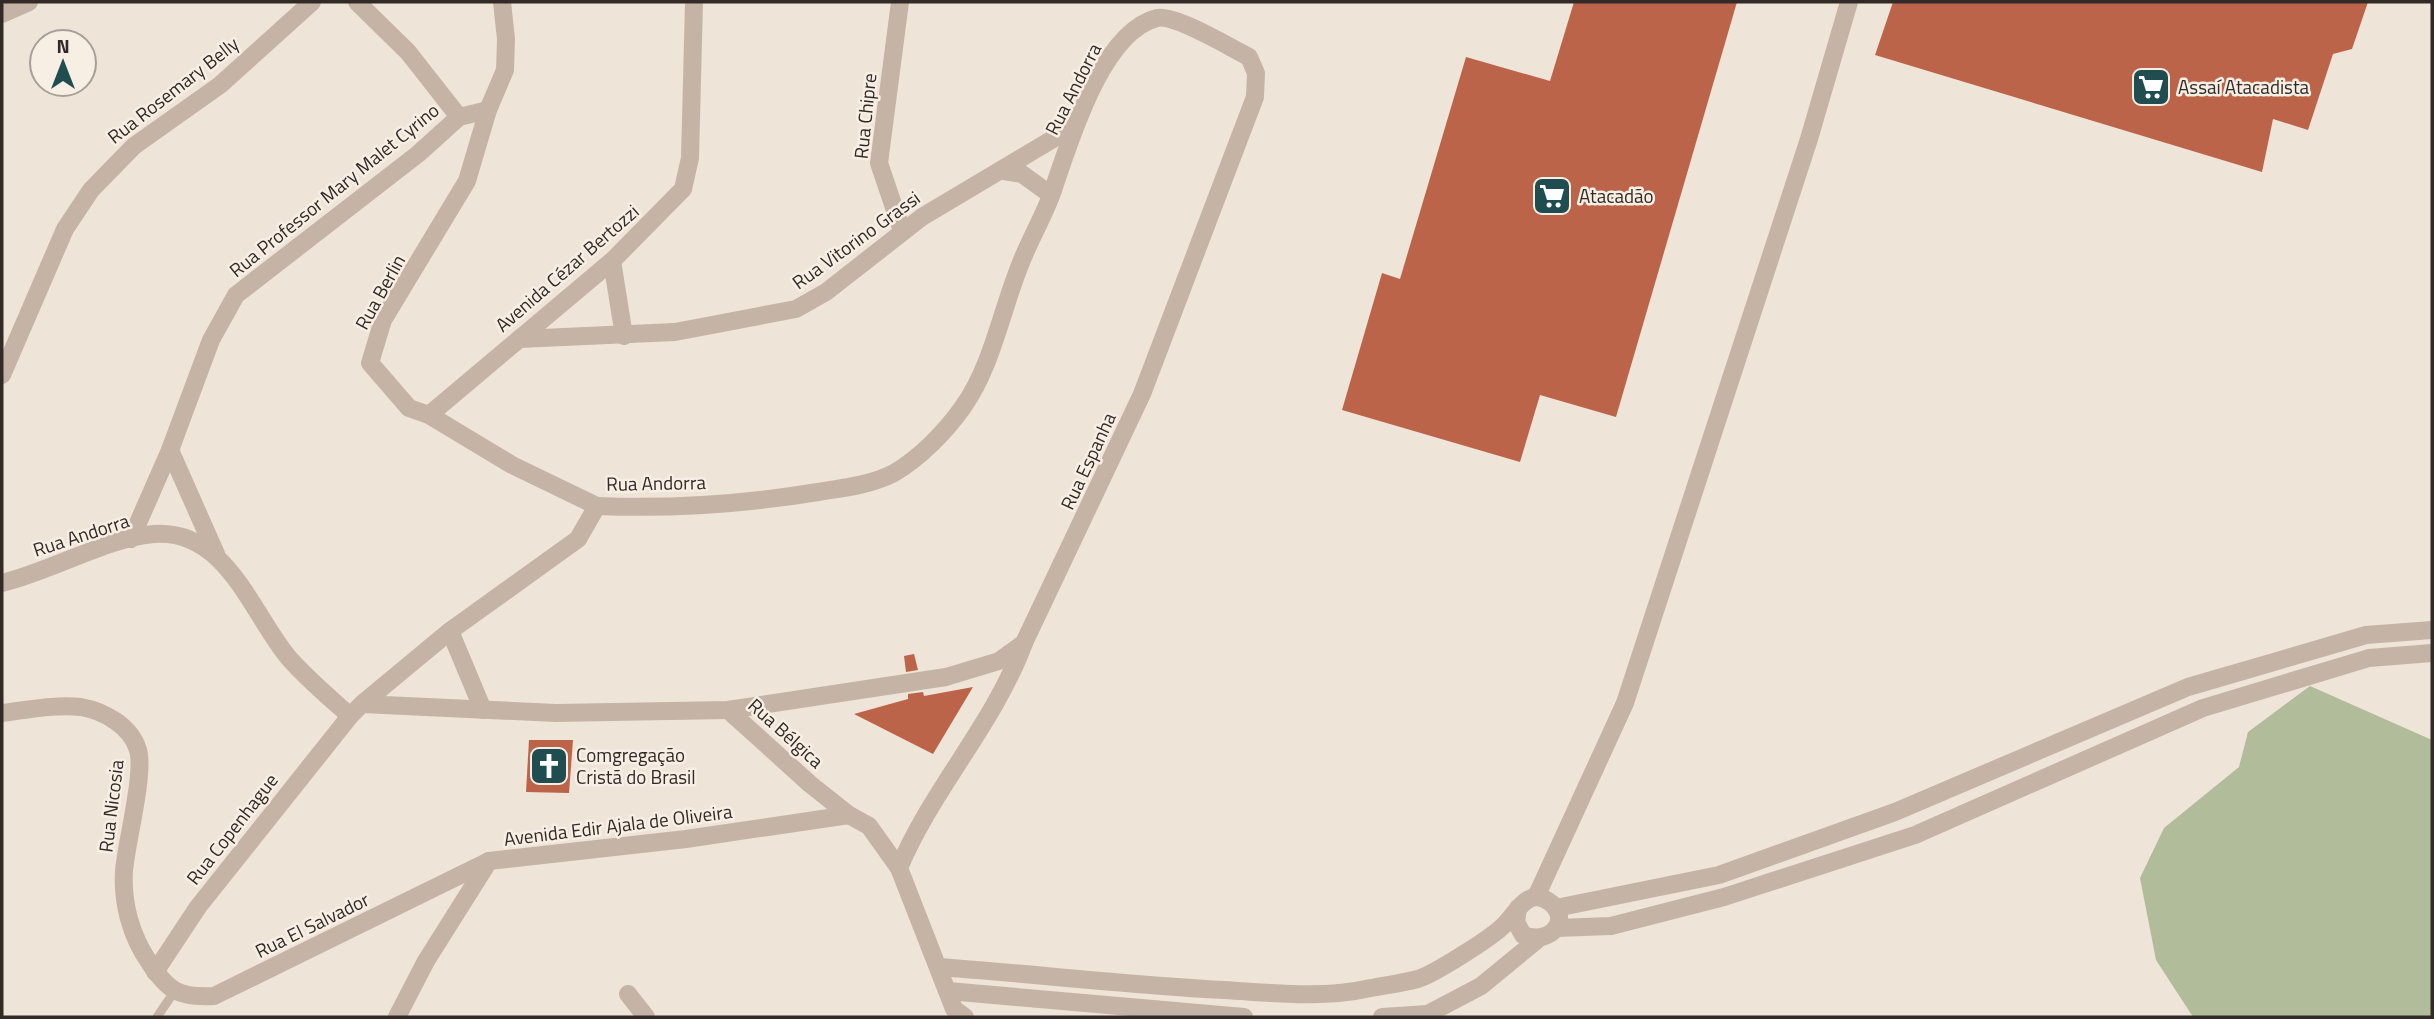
<svg xmlns="http://www.w3.org/2000/svg" width="2434" height="1019" viewBox="0 0 2434 1019" font-family="'Titillium Web',sans-serif">
  <rect width="100%" height="100%" fill="#efe4d8"/>
  <!-- green -->
  <polygon fill="#b1bc9a" points="2310,686 2432,740 2432,1017 2193,1017 2156,960 2140,878 2164,828 2239,767 2248,732"/>
  <!-- building -->
  <g fill="#bc6449">
    <polygon points="1574,2 1737,2 1616,417 1540,395 1520,462 1342,410 1382,273 1400,279 1466,57 1550,81"/>
    <polygon points="1893,2 2368,2 2352,49 2333,54 2308,130 2273,119 2262,172 1875,55"/>
    <polygon points="914,654 918,670 906,672 904,656"/>
    <polygon points="973,687 933,754 854,714 908,699 908,694 923,692 924,696"/>
    <polygon points="529,740 573,740 569,793 526,792"/>
  </g>
  <g fill="none" stroke-linecap="round" stroke-linejoin="round">
    <!-- service -->
    <polyline stroke="#c5b4a6" stroke-width="9" points="157,1017 174,992"/>
    <!-- minor -->
    <g stroke="#c5b4a6" stroke-width="18">
      <polyline points="357,2 408,52 459,117"/>
      <polyline points="502,2 506,39 505,70 488,110 467,181 383,320 370,363 409,408 429,415 512,465 597,506"/>
      <polyline points="900,2 879,163 902,231"/>
      <polyline points="2,14 29,2"/>
      <polyline points="1004,171 1022,174 1051,195"/>
      <polyline points="612,261 624,336"/>
      <polyline points="519,339 675,332 796,309 826,292 922,217 1073,127"/>
      <polyline points="2,375 65,229 91,190 134,146 220,85 312,2"/>
      <polyline points="429,415 612,261 683,189 690,158 694,2"/>
      <polyline points="170,450 216,554"/>
      <polyline points="131,539 170,450 211,340 236,295 418,154 459,117 488,110"/>
      <path d="M2,583C49,572 110,537 154,534C226,529 251,612 288,657C307,679 329,697 350,716"/>
      <polyline points="450,631 483,710"/>
      <polyline points="728,710 810,784 849,815 869,826 899,868 954,1009 965,1017"/>
      <path d="M2,713C27,710 56,704 81,707C104,711 131,726 138,750C145,773 126,844 124,871C122,903 131,936 149,962C168,991 179,998 214,996L489,861"/>
      <path d="M899,868C932,789 994,724 1024,643"/>
      <polyline points="1536,897 1625,703 1809,139 1849,2"/>
      <polyline points="1556,908 1719,875 1895,812 2188,687 2366,635 2432,630"/>
      <polyline points="1556,928 1611,926 1724,897 1915,835 2203,708 2369,658 2432,653"/>
      <path d="M939,967C1034,974 1129,985 1224,990C1276,993 1321,999 1371,988C1387,985 1403,983 1418,979C1434,974 1491,938 1503,926C1516,914 1527,887 1548,901C1572,916 1554,946 1523,935L1516,922L1518,908"/>
      <path d="M155,972L198,907L350,716L362,704L450,631L578,539L597,506C670,509 745,504 818,492C843,488 871,485 894,473C920,458 946,431 963,407C992,366 1001,312 1020,265C1029,241 1043,218 1052,193C1069,144 1101,32 1157,18C1175,14 1231,48 1249,57L1256,73L1255,97L1142,394L1024,643L999,661L946,677L728,710L556,713L362,704"/>
      <polyline points="948,991 1244,1017"/>
      <polyline points="628,994 646,1017"/>
      <polyline points="397,1017 426,961 489,861 686,839 849,815"/>
      <polyline points="1382,1017 1428,1014 1481,986 1537,940"/>
    </g>
  </g>
  <!-- icons -->
  <defs>
    <symbol id="supermarket-square" viewBox="-11 -11 22 22"><rect x="-9" y="-9" width="18" height="18" rx="4" fill="#1f4d50" stroke="#f7eee4"/><path d="M-6-5.5h2.5l.6 2H6L4.5 2H-2.5L-4.4-4H-6ZM-1.5 3.2a1.3 1.3 0 1 0 .1 0ZM3 3.2a1.3 1.3 0 1 0 .1 0Z" fill="#fff"/></symbol>
    <symbol id="church-square" viewBox="-11 -11 22 22"><rect x="-9" y="-9" width="18" height="18" rx="4" fill="#1f4d50" stroke="#f7eee4"/><path d="M-1.2-6h2.4v3.5h3.3v2.4h-3.3V6h-2.4V-.1h-3.3v-2.4h3.3Z" fill="#fff"/></symbol>
  </defs>
  <g fill-rule="evenodd">
    <use href="#supermarket-square" x="2129" y="65" width="44" height="44"/>
    <use href="#supermarket-square" x="1530" y="174" width="44" height="44"/>
    <use href="#church-square" x="527" y="744" width="44" height="44"/>
  </g>
  <g text-anchor="middle" stroke-width="5" stroke-linejoin="round" paint-order="stroke">
    <!-- poi labels -->
    <g font-size="19" fill="#322a26" stroke="#f7eee4" text-anchor="start">
      <text x="2178" y="94">Assaí Atacadista</text>
      <text x="1579" y="203">Atacadão</text>
      <text x="576" y="762">Comgregação<tspan x="576" dy="22">Cristã do Brasil</tspan></text>
    </g>
    <!-- street labels -->
    <g font-size="19" fill="#322a26" stroke="#f7eee4">
      <text transform="translate(1073 89) rotate(-63)" y="7">Rua Andorra</text>
      <text transform="translate(173 90) rotate(-38)" y="7">Rua Rosemary Belly</text>
      <text transform="translate(865 116) rotate(-84)" y="7">Rua Chipre</text>
      <text transform="translate(334 190) rotate(-39)" y="7">Rua Professor Mary Malet Cyrino</text>
      <text transform="translate(856 240) rotate(-36)" y="7">Rua Vitorino Grassi</text>
      <text transform="translate(567 268) rotate(-41)" y="7">Avenida Cézar Bertozzi</text>
      <text transform="translate(380 292) rotate(-61)" y="7">Rua Berlin</text>
      <text transform="translate(1088 461) rotate(-65)" y="7">Rua Espanha</text>
      <text transform="translate(656 483) rotate(-1)" y="7">Rua Andorra</text>
      <text transform="translate(81 535) rotate(-18)" y="7">Rua Andorra</text>
      <text transform="translate(786 733) rotate(42)" y="7">Rua Bélgica</text>
      <text transform="translate(111 806) rotate(-83)" y="7">Rua Nicosia</text>
      <text transform="translate(618 825) rotate(-7)" y="7">Avenida Edir Ajala de Oliveira</text>
      <text transform="translate(232 829) rotate(-52)" y="7">Rua Copenhague</text>
      <text transform="translate(312 925) rotate(-26)" y="7">Rua El Salvador</text>
    </g>
  </g>
  <!-- border -->
  <rect width="2434" height="1019" fill="none" stroke="#322a26" stroke-width="7"/>
  <!-- north arrow -->
  <g transform="translate(63 63)"><circle r="33" fill="#f7eee4" stroke="#a8a098" stroke-width="2"/>
  <path d="M0-5L12 26L0 18L-12 26Z" fill="#1f4d50"/>
  <text y="-10" font-size="19" font-weight="bold" text-anchor="middle" fill="#322a26">N</text>
  </g>
</svg>
